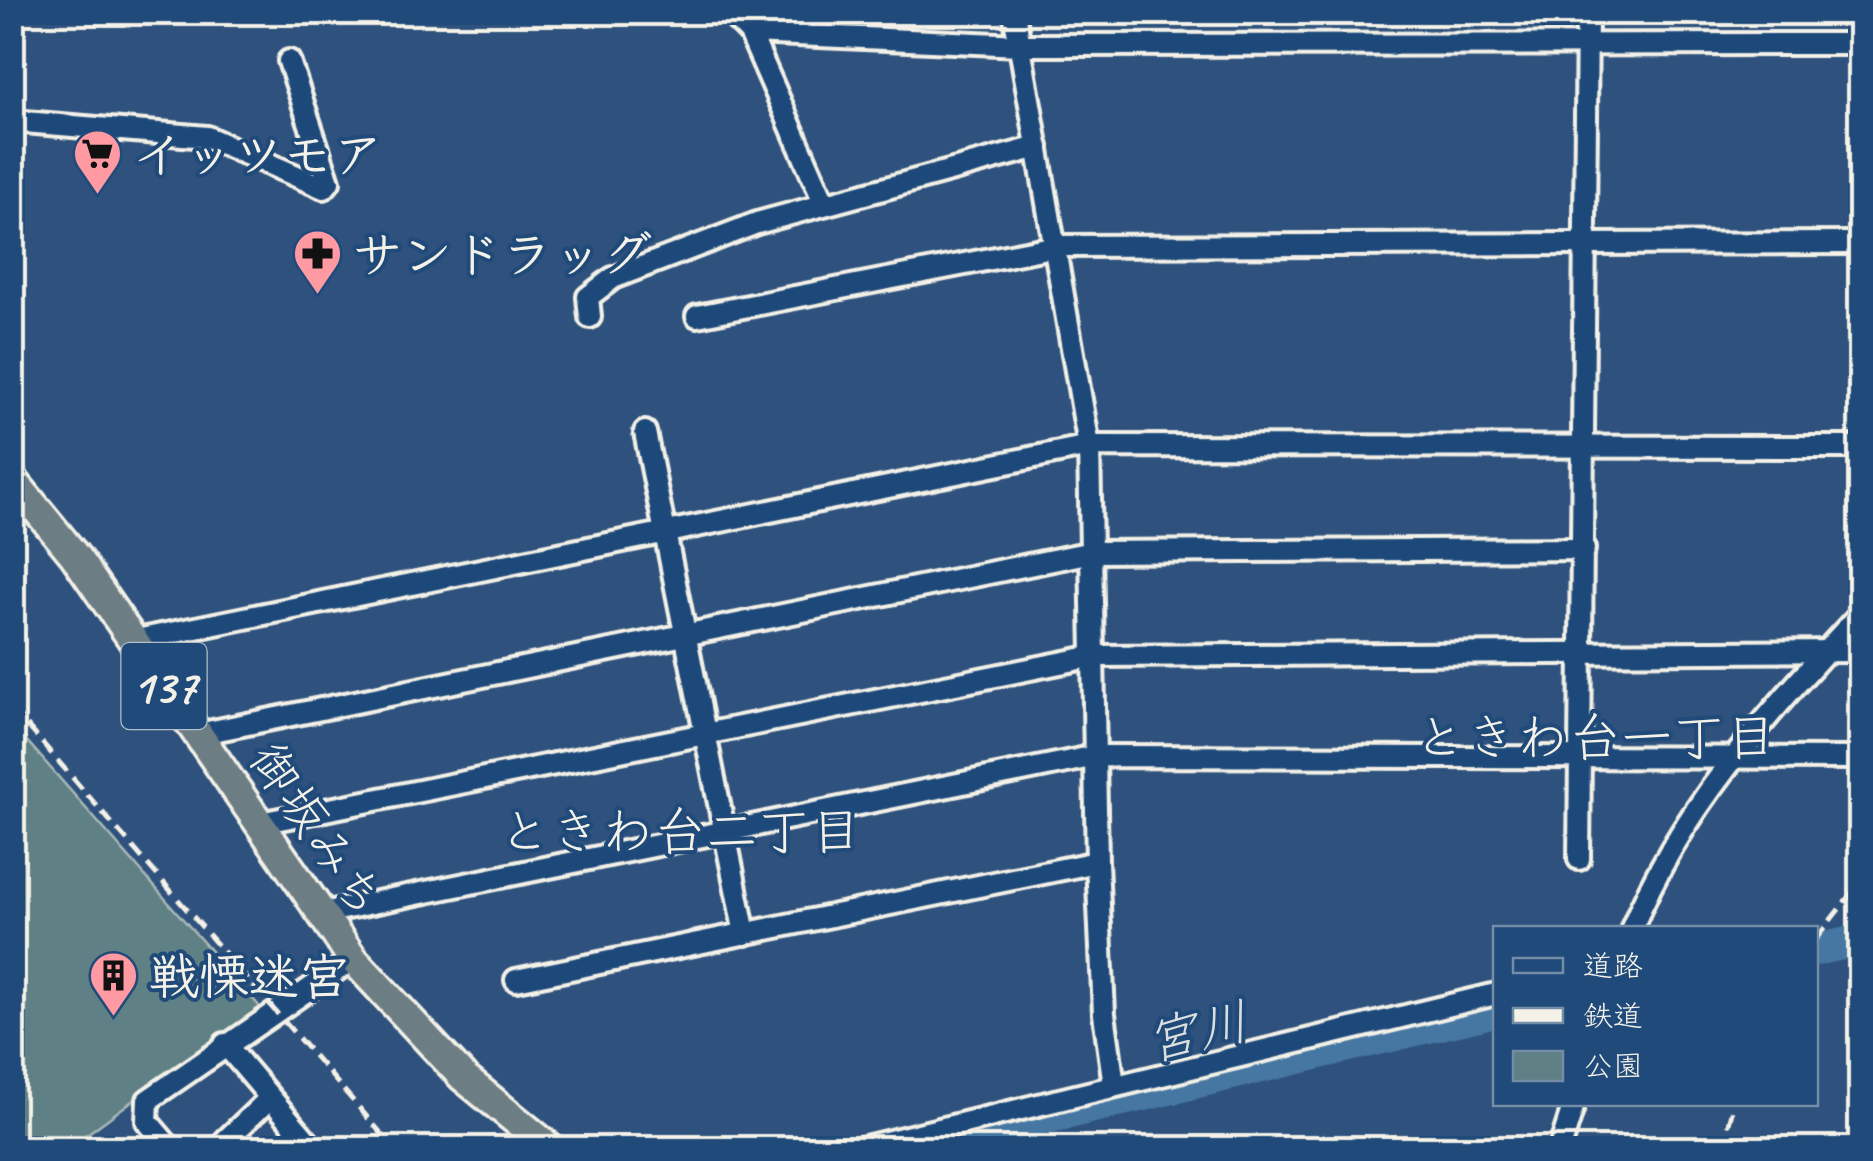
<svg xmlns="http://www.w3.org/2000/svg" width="1873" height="1161" viewBox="0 0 1873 1161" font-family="Caveat,'Klee One',sans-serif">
  <rect width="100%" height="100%" fill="#2e527d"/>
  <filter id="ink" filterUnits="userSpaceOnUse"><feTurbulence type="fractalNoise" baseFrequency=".01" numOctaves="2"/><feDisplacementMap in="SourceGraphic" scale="20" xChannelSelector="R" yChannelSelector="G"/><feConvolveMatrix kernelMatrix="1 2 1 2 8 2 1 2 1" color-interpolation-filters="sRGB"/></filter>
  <g filter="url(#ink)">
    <!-- green -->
    <polygon fill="#5f8084" stroke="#aab8b6" stroke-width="2.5" points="12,724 260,1007 68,1148 13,1148"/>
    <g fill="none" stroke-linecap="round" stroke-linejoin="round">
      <!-- river -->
      <g stroke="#4577a2" stroke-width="32">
        <polyline points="1816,950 1860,940"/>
        <polyline points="921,1148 1496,1011"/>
      </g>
      <defs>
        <g id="minor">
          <polyline points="741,12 737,20 750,33 1021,45 1860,44"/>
          <polyline points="1014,12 1089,446 1097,862 1104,1014 1114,1085"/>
          <polyline points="750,33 824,202"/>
          <polyline points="12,121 207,137 324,188 329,182 289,61"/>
          <polyline points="697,316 1057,246 1860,243"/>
          <polyline points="590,317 588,297 613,278 757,223 1038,147"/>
          <polyline points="645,432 745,934"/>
          <polyline points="132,641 1089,446 1860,447"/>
          <polyline points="198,734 1092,552 1584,549"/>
          <polyline points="260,823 1095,656 1860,651"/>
          <polyline points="1579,859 1587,12"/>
          <polyline points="323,913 1096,756 1860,758"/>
          <path d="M1632,928C1682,805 1772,710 1860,614"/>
          <polyline points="516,980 1097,862"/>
          <polyline points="225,1044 313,1148"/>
          <polyline points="170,1148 147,1121 148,1100 353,959"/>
          <polyline points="234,1148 226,1140 269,1099"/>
          <polyline points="861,1148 1496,994"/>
          <polyline points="1560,1148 1574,1104"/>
        </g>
        <polyline id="highway" points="12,479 75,556 353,959 463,1077 550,1148"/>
      </defs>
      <!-- minor casing -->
      <use href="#minor" stroke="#f4f1e8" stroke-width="28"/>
      <!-- highway casing -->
      <use href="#highway" stroke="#f4f1e8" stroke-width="35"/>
      <!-- minor -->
      <use href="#minor" stroke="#1f4a7a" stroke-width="20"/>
      <!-- highway -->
      <use href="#highway" stroke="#6c7e84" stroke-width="28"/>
      <!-- rail -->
      <g stroke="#f4f1e8" stroke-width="5" stroke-dasharray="15 8" stroke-linecap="butt">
        <polyline points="12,708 394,1148"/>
        <polyline points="1816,939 1860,882"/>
        <polyline points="1723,1148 1734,1104"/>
      </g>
    </g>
  </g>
  <!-- icons -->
  <defs>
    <symbol id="supermarket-pin" viewBox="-11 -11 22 30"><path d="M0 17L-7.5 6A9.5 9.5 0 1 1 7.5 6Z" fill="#ff9aa2" stroke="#1f4a7a"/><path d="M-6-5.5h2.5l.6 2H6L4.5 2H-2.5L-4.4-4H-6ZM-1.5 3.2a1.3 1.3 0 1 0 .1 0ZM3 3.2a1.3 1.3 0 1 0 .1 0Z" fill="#111"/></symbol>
    <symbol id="pharmacy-pin" viewBox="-11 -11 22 30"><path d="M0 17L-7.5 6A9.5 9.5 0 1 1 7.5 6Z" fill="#ff9aa2" stroke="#1f4a7a"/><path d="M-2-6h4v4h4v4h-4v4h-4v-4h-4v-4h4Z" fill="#111"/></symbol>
    <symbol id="building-pin" viewBox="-11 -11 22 30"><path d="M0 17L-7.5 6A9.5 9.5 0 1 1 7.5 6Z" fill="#ff9aa2" stroke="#1f4a7a"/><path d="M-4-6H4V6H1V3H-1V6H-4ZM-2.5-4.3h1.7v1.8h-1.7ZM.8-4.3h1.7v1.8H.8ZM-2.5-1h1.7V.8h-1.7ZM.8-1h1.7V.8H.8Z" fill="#111"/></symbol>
  </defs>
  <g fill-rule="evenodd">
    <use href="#supermarket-pin" x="70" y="126" width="55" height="75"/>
    <use href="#pharmacy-pin" x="290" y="226" width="55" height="75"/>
    <use href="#building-pin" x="86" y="948" width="55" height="75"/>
  </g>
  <g text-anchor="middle" stroke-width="8" stroke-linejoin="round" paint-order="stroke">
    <!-- shield labels -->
    <rect fill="#1f4a7a" stroke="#b4bfc7" stroke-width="2.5" x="121.5" y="643" width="85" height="86" rx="8"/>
    <g font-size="48" font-weight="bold" fill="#f4f1e8">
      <text x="164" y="703">137</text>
    </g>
    <!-- poi labels -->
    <g font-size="50" font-weight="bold" fill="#f4f1e8" stroke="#1f4a7a" text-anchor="start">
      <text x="133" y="172">イッツモア</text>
      <text x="352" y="272">サンドラッグ</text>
      <text x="149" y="994">戦慄迷宮</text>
    </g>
    <!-- street labels -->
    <g font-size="50" fill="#f4f1e8" stroke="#1f4a7a">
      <text transform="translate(318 829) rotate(56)" y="18">御坂みち</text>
    </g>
    <!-- neighbourhood labels -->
    <g font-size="52" fill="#f4f1e8" stroke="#1f4a7a">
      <text x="1595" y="755">ときわ台一丁目</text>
      <text x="680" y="849">ときわ台二丁目</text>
    </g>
    <!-- water labels -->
    <g font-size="52" font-style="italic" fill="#dadfde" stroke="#1f4a7a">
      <text transform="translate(1197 1031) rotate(-13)" y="18">宮川</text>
    </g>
  </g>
  <!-- margin -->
  <rect width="1873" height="1161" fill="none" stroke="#1f4a7a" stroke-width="50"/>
  <rect x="25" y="25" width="1823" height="1111" fill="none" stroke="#f4f1e8" stroke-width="4" filter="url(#ink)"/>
  <!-- legend -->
  <rect x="1493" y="926" width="325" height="180" fill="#1f4a7a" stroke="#748da6" stroke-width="2.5"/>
  <rect x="1513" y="958" width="50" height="15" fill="#1f4a7a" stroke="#748da6" stroke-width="2.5"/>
  <text x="1583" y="976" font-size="30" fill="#f4f1e8">道路</text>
  <rect x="1513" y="1008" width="50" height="15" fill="#f4f1e8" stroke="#748da6" stroke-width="2.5"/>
  <text x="1583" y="1026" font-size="30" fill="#f4f1e8">鉄道</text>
  <rect x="1513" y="1051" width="50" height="30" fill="#5f8084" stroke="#748da6" stroke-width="2.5"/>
  <text x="1583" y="1076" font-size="30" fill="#f4f1e8">公園</text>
</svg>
